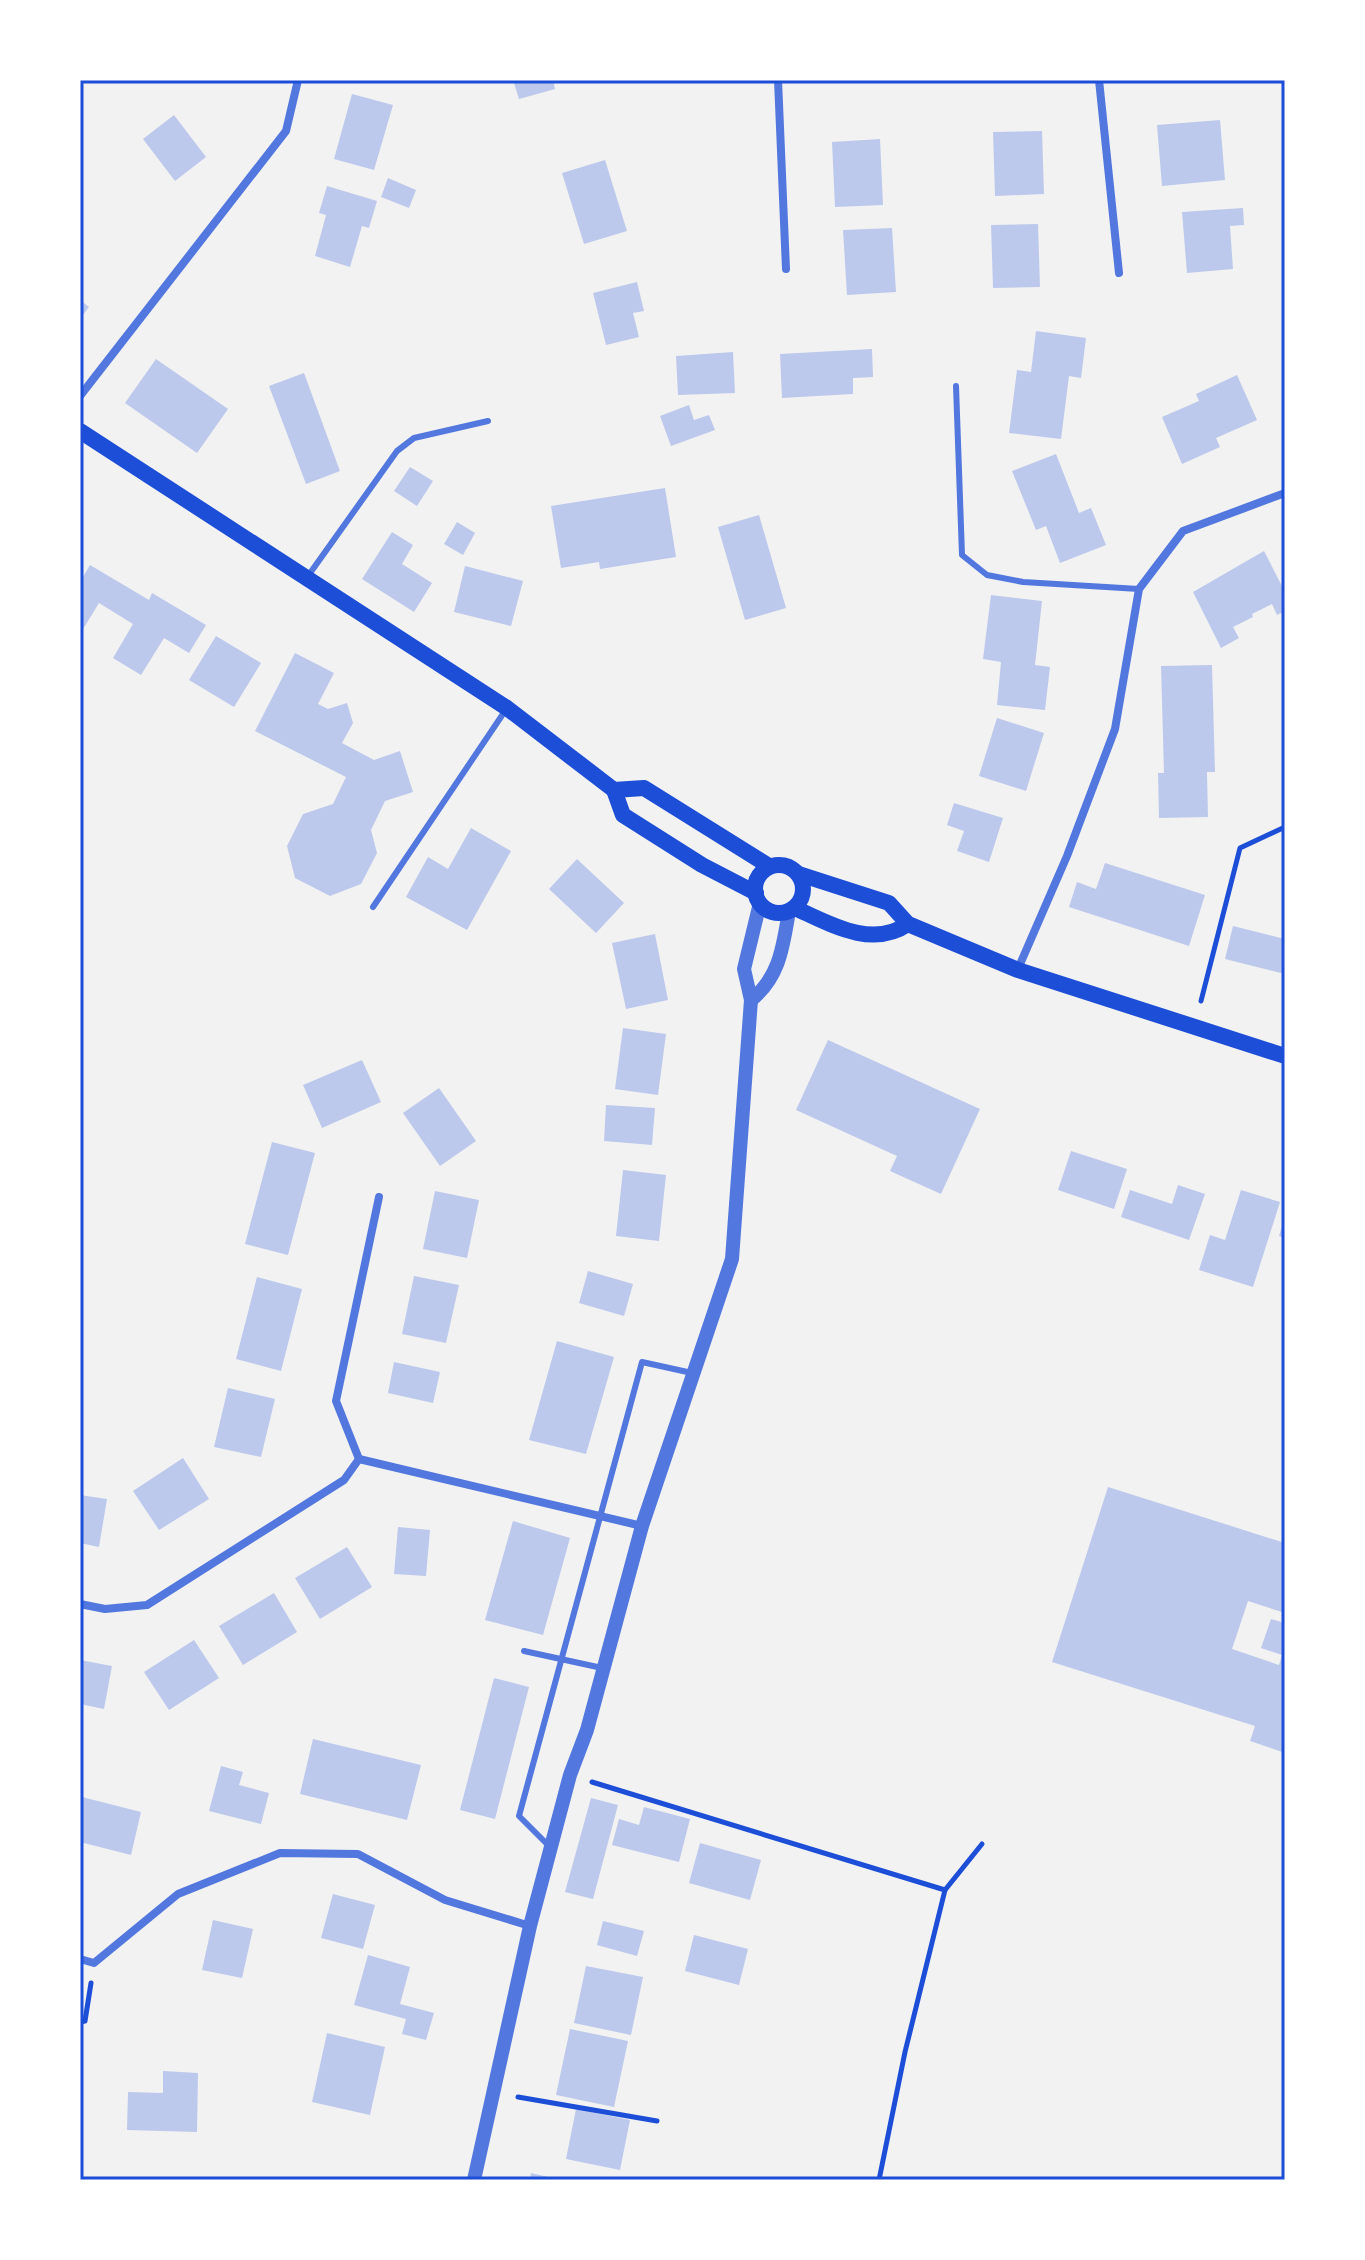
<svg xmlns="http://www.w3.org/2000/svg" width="1365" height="2260" viewBox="0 0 1365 2260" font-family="Jost,sans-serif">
  <rect width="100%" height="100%" fill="#f2f2f2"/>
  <!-- building -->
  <g fill="#bdc9ec">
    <polygon points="513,80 553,80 555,89 519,99"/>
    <polygon points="352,94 393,105 374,170 334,159"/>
    <polygon points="174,115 206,157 175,181 143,139"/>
    <polygon points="1220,120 1225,180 1162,186 1157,125"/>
    <polygon points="1042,131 1044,194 995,196 993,132"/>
    <polygon points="880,139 883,205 835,207 832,142"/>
    <polygon points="605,160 627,231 584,244 562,173"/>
    <polygon points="388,178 416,190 409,208 381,197"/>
    <polygon points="327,186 377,201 369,228 362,226 350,267 315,256 326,215 319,213"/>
    <polygon points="1243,208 1244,225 1230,226 1233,269 1187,273 1182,212"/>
    <polygon points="1038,224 1040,287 993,288 991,225"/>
    <polygon points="892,228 896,292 847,295 843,230"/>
    <polygon points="637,282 644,311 633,313 639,337 606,345 593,293"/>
    <polygon points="80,300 89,307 80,319"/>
    <polygon points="1036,331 1086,338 1081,378 1069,376 1061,439 1009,433 1017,370 1031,372"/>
    <polygon points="872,349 873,377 853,378 853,394 782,398 780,354"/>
    <polygon points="733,352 735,393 678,395 676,356"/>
    <polygon points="156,359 228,409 197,453 125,403"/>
    <polygon points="304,373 340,471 306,484 269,386"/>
    <polygon points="1237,375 1257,420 1216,438 1220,447 1182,464 1162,417 1199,401 1196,394"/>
    <polygon points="689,405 694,420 709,415 715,430 671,446 660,416"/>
    <polygon points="1056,454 1079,513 1091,508 1106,545 1060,563 1046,526 1036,530 1012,471"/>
    <polygon points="410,467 433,481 417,506 394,491"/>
    <polygon points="665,488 676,557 600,569 599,562 561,568 551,506"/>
    <polygon points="759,515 786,608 745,620 718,527"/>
    <polygon points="457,522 475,533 463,555 444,544"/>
    <polygon points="392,532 413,545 402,564 432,583 414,612 362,579"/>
    <polygon points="1264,551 1285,592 1285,611 1277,615 1272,604 1252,614 1253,617 1233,627 1239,638 1221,648 1193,592"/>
    <polygon points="90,565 149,600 152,593 206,625 189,653 164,638 141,675 113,658 133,624 99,603 80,634 80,582"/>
    <polygon points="465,566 523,581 511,626 454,612"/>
    <polygon points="991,595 1042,601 1035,665 1050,667 1045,710 997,705 1001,662 983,659"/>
    <polygon points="216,636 261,663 234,707 189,680"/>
    <polygon points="295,653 334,673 318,704 328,709 347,703 353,723 342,743 374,760 400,751 413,792 385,801 371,830 377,853 361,884 330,896 295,878 287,846 303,814 333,804 346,777 255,731"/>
    <polygon points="1212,665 1215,772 1207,772 1208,817 1159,818 1158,773 1164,773 1161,666"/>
    <polygon points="997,718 1044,733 1026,791 979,776"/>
    <polygon points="954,803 1003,818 989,862 957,851 964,831 947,825"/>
    <polygon points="471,828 511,851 467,930 406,897 428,857 448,869"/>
    <polygon points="577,859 624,903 596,933 549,889"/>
    <polygon points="1105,863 1205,895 1189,946 1069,907 1077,882 1096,889"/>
    <polygon points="1233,926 1285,939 1285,974 1225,959"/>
    <polygon points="655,934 668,1000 626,1009 612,943"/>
    <polygon points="623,1028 666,1034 658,1095 615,1089"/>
    <polygon points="828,1040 980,1109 941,1194 890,1171 897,1156 796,1110"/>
    <polygon points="362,1060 381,1102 322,1128 303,1085"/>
    <polygon points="439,1088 476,1141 440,1166 403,1113"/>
    <polygon points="606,1105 655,1108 652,1145 604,1141"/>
    <polygon points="272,1142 315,1153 288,1255 245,1244"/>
    <polygon points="1071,1151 1127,1169 1114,1209 1058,1190"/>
    <polygon points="623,1170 666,1175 659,1241 616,1236"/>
    <polygon points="1178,1185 1205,1194 1189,1240 1121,1217 1130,1190 1172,1204"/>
    <polygon points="1241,1190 1280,1202 1253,1287 1199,1270 1210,1235 1225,1240"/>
    <polygon points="435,1191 479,1200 467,1258 423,1249"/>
    <polygon points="1285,1217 1285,1238 1279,1236"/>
    <polygon points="588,1271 633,1284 624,1316 579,1303"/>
    <polygon points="414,1276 459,1285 446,1343 402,1334"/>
    <polygon points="257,1277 302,1289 281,1371 236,1359"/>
    <polygon points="557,1341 614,1357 586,1454 529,1440"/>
    <polygon points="394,1362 440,1372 433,1403 388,1393"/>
    <polygon points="228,1388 275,1399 261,1457 214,1447"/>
    <polygon points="183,1458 209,1499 159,1530 133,1491"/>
    <polygon points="1108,1487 1285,1543 1285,1613 1248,1601 1232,1649 1279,1665 1282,1655 1261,1648 1271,1619 1285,1623 1285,1753 1250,1741 1255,1726 1052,1662"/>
    <polygon points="80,1495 107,1499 99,1547 80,1543"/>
    <polygon points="513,1521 570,1538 543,1635 485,1620"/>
    <polygon points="398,1527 430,1530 426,1576 394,1574"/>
    <polygon points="347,1547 372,1587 320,1619 295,1578"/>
    <polygon points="274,1593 297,1632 243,1665 219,1626"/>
    <polygon points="194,1640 219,1678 169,1710 144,1672"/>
    <polygon points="80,1660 112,1666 104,1709 80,1704"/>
    <polygon points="494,1678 529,1687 495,1819 460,1810"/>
    <polygon points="313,1739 421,1765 407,1820 300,1794"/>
    <polygon points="221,1766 243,1772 239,1785 269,1793 261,1824 209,1811"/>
    <polygon points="82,1797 141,1812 131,1855 80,1842"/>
    <polygon points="591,1798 618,1805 593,1899 565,1892"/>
    <polygon points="644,1807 690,1819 679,1862 612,1845 619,1819 639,1825"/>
    <polygon points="700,1843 761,1860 750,1900 689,1883"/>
    <polygon points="333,1894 375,1905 363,1949 321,1938"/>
    <polygon points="213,1920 253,1929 242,1978 202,1970"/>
    <polygon points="603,1921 644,1931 637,1956 597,1945"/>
    <polygon points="694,1935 748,1949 739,1985 685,1971"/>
    <polygon points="368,1955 410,1967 400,2004 434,2013 426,2040 402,2034 406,2019 354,2005"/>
    <polygon points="586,1966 643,1977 631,2035 574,2023"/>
    <polygon points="570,2029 628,2041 614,2107 556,2095"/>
    <polygon points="327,2033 385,2047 370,2115 312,2102"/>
    <polygon points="163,2071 198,2073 197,2132 127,2130 128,2092 163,2093"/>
    <polygon points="576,2109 630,2120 620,2170 566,2159"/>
    <polygon points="531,2173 557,2179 557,2180 530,2180"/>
  </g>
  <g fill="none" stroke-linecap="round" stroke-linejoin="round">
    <!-- path -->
    <g stroke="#1d4ed8" stroke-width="5">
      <polyline points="1201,1001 1240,848 1285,827"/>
      <polyline points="592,1782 945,1890 905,2052 879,2180"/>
      <polyline points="945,1890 982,1844"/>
      <polyline points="80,2022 85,2021 91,1983"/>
      <polyline points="518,2097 657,2121"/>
    </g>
    <!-- service -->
    <g stroke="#5277de" stroke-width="6">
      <polyline points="956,386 962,555 987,575 1023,582 1139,589"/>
      <polyline points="308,576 397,451 414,438 488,421"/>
      <polyline points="373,907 507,708"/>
      <polyline points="524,1651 602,1668"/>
      <polyline points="548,1845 519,1816 642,1362 692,1373"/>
    </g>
    <!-- minor -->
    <g stroke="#5277de" stroke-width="8">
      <polyline points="778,80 786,269"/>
      <polyline points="1099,80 1119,273"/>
      <polyline points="80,396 286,131 298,80"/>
      <polyline points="1018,969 1067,856 1115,729 1139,589 1183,531 1285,493"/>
      <polyline points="359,1459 336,1401 379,1197"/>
      <polyline points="80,1604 105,1609 147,1605 344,1480 359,1459 642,1526"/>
      <polyline points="80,1959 94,1963 178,1894 280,1853 358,1854 445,1900 530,1926"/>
    </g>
    <!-- tertiary -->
    <g stroke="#5277de" stroke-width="14">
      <path d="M751,1000C780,977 783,946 789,911"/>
      <polyline points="474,2180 530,1926 570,1775 587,1730 642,1526 732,1259 751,1000 744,969 760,903"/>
    </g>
    <!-- secondary -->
    <g stroke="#1d4ed8" stroke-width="16">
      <polyline points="80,431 507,708 614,790 623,815 702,865 756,893"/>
      <polyline points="614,790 644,788 769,866"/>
      <circle cx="779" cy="889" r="24"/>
      <polyline points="799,874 889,903 908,924 1018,970 1285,1056"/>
      <path d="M795,908C830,924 872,949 908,924"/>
    </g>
  </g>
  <!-- border -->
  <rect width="1365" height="2260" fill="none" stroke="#ffffff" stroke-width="164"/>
  <rect x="82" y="82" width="1201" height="2096" fill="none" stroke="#1d4ed8" stroke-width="3"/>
</svg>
